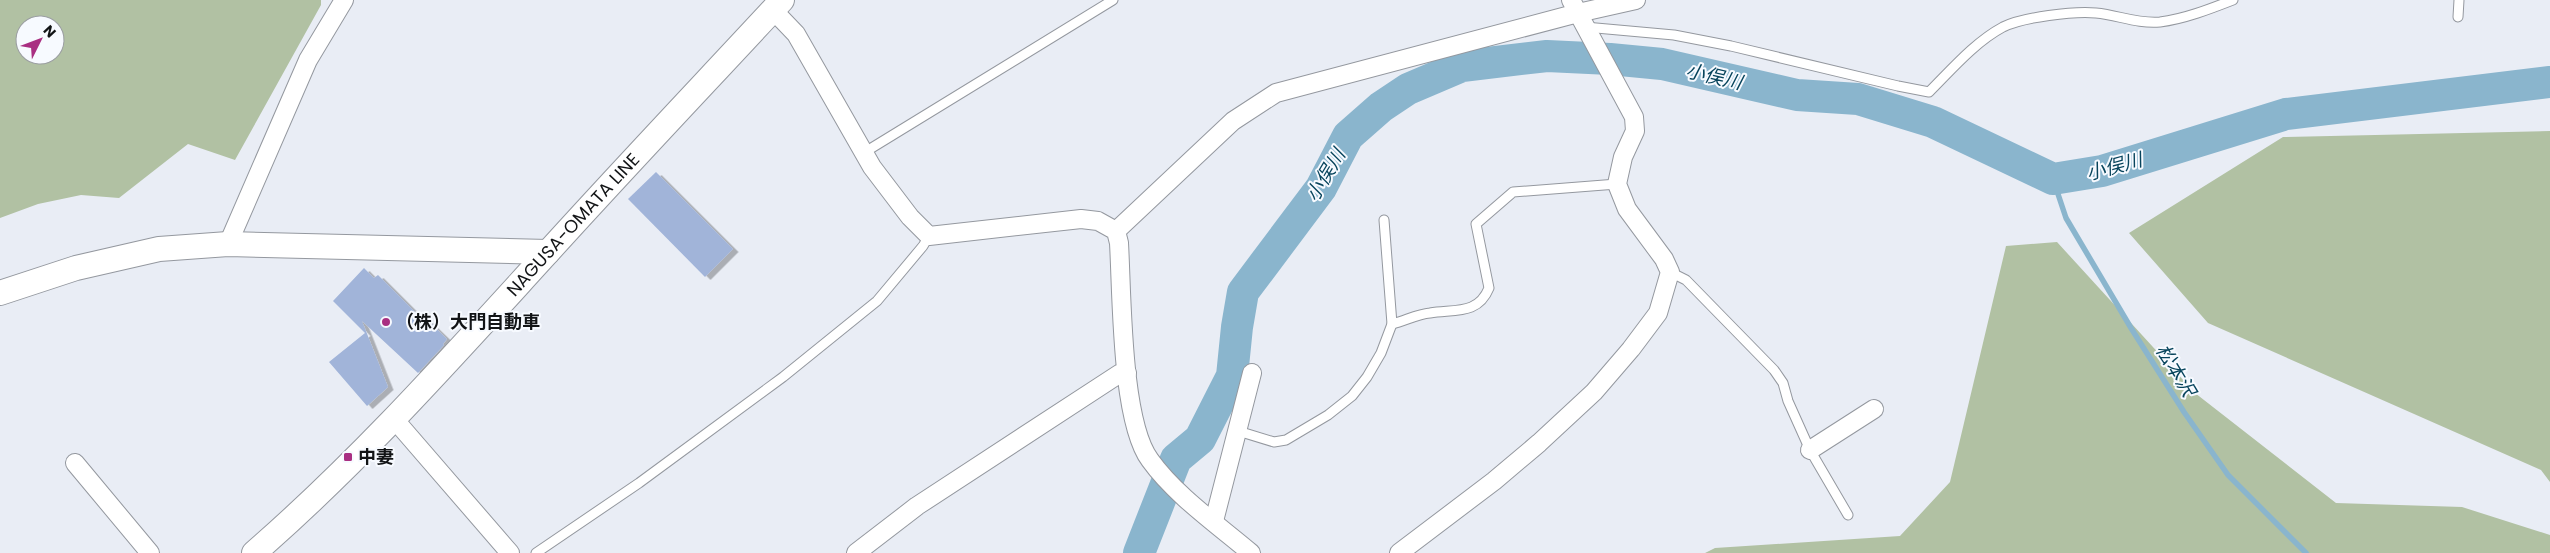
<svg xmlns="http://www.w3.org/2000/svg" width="2550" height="553" viewBox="0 0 2550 553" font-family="Poppins,'Noto Sans JP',sans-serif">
  <defs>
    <filter id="shadow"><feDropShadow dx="5.5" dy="3" stdDeviation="0" flood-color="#0004"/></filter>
  </defs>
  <rect width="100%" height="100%" fill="#e9edf5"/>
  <!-- green -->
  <g fill="#b1c1a3" fill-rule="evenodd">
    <path d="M0,0H321V5L235,160L188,144L119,198L81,195L38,204L0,218ZM25,25H55V55H25Z"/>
    <polygon points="2550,131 2550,482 2541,470 2208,323 2129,233 2283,137"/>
    <polygon points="2057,242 2195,393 2336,503 2462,507 2550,535 2550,553 1705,553 1715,548 1900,536 1950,482 2006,246"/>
  </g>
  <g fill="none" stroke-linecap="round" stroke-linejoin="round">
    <!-- stream -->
    <polyline stroke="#8ab5cd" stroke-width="5.5" points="2053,179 2066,218 2131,328 2184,412 2228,475 2306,553"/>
    <!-- river -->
    <polyline stroke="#8ab5cd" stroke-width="32" points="1139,553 1176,459 1200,439 1232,376 1237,327 1243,292 1321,188 1348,136 1381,107 1408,89 1462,66 1547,56 1610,59 1662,64 1797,95 1858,99 1933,122 2053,179 2102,171 2286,114 2550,82"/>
  </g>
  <!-- building -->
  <g fill="#a1b4d9" filter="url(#shadow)">
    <polygon points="656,172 733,249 705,277 628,199"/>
    <polygon points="364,268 374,278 378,275 417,314 419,312 447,339 443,344 444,345 418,373 362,321 388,387 367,406 329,362 365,333 333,301"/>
  </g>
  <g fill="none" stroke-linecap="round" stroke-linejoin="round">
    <defs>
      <g id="lane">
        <polyline points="2458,17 2459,0"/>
        <path d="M1585,27L1674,35L1731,46L1898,86L1929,92C1952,69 1975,42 2003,27C2023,17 2074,11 2096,13C2118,15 2137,24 2160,22C2184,19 2210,9 2233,0"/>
        <polyline points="865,152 1113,0"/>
        <polyline points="1670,272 1686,280 1774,370 1783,383 1788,401 1810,450 1848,515"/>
        <path d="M1392,324C1405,321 1417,314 1430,313C1455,309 1478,315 1489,288L1476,224L1513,192L1617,184"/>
        <polyline points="1238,431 1274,442 1286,440 1328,415 1352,396 1367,377 1381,353 1392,324 1384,220"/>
        <polyline points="536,553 639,483 783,377 877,301 923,246 929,236"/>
      </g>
      <g id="street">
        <path d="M773,10L796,34L872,167L910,217L929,236L1081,219L1098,221L1116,231L1119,243C1122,295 1121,421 1150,460C1175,495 1218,525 1251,553"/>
        <polyline points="1116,231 1233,121 1276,93 1578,13 1636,0"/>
        <polyline points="228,244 308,60 344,0"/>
        <polyline points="395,420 510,553"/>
        <polyline points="1810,450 1874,409"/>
        <polyline points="75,463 150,553"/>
        <polyline points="1214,521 1252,373"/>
        <polyline points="856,553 917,506 1119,374 1127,373"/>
        <polyline points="1399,553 1494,481 1539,443 1594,392 1631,349 1658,313 1670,272 1664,259 1627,209 1617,184 1623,157 1635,131 1634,117 1571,0"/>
      </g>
      <g id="secondary">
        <polyline points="0,293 76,268 159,249 228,244 548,252"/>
        <path id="s1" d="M254,553C361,460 454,355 549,251C626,166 704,84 782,0"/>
      </g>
    </defs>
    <!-- lane casing -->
    <use href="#lane" stroke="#94989f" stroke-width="11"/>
    <!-- street casing -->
    <use href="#street" stroke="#94989f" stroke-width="20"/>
    <!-- secondary casing -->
    <use href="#secondary" stroke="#94989f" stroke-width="26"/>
    <!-- lane -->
    <use href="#lane" stroke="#fff" stroke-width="9"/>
    <!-- street -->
    <use href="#street" stroke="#fff" stroke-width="18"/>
    <!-- secondary -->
    <use href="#secondary" stroke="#fff" stroke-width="24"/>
  </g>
  <!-- markers -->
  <g fill="#a92f82" stroke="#f7faff" stroke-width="2">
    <circle cx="386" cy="322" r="5"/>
    <rect x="343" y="452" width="10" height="10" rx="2.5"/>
  </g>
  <g text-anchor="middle" stroke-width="4" stroke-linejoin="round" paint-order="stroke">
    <!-- street labels -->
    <g font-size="18" fill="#121416" stroke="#f7faff">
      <text dy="6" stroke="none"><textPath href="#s1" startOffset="458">NAGUSA-OMATA LINE</textPath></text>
    </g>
    <!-- poi labels -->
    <g font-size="18" font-weight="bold" fill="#121416" stroke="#f7faff" text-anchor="start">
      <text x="396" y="328">（株）大門自動車</text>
      <text x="358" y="463">中妻</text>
    </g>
    <!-- water labels -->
    <g font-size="19" font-style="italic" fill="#07445c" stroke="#f7faff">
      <text transform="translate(1714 76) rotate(13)" y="7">小俣川</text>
      <text transform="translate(2114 166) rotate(-15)" y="7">小俣川</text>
      <text transform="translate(1325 175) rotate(-59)" y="7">小俣川</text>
      <text transform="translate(2176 370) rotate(59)" y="7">松本沢</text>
    </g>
  </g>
  <!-- north arrow -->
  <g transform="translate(40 40) rotate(48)"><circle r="24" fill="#f7faff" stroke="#9b9ea2"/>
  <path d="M0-4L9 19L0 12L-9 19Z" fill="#a92f82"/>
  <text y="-8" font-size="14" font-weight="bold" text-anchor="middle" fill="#121416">N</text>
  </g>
</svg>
